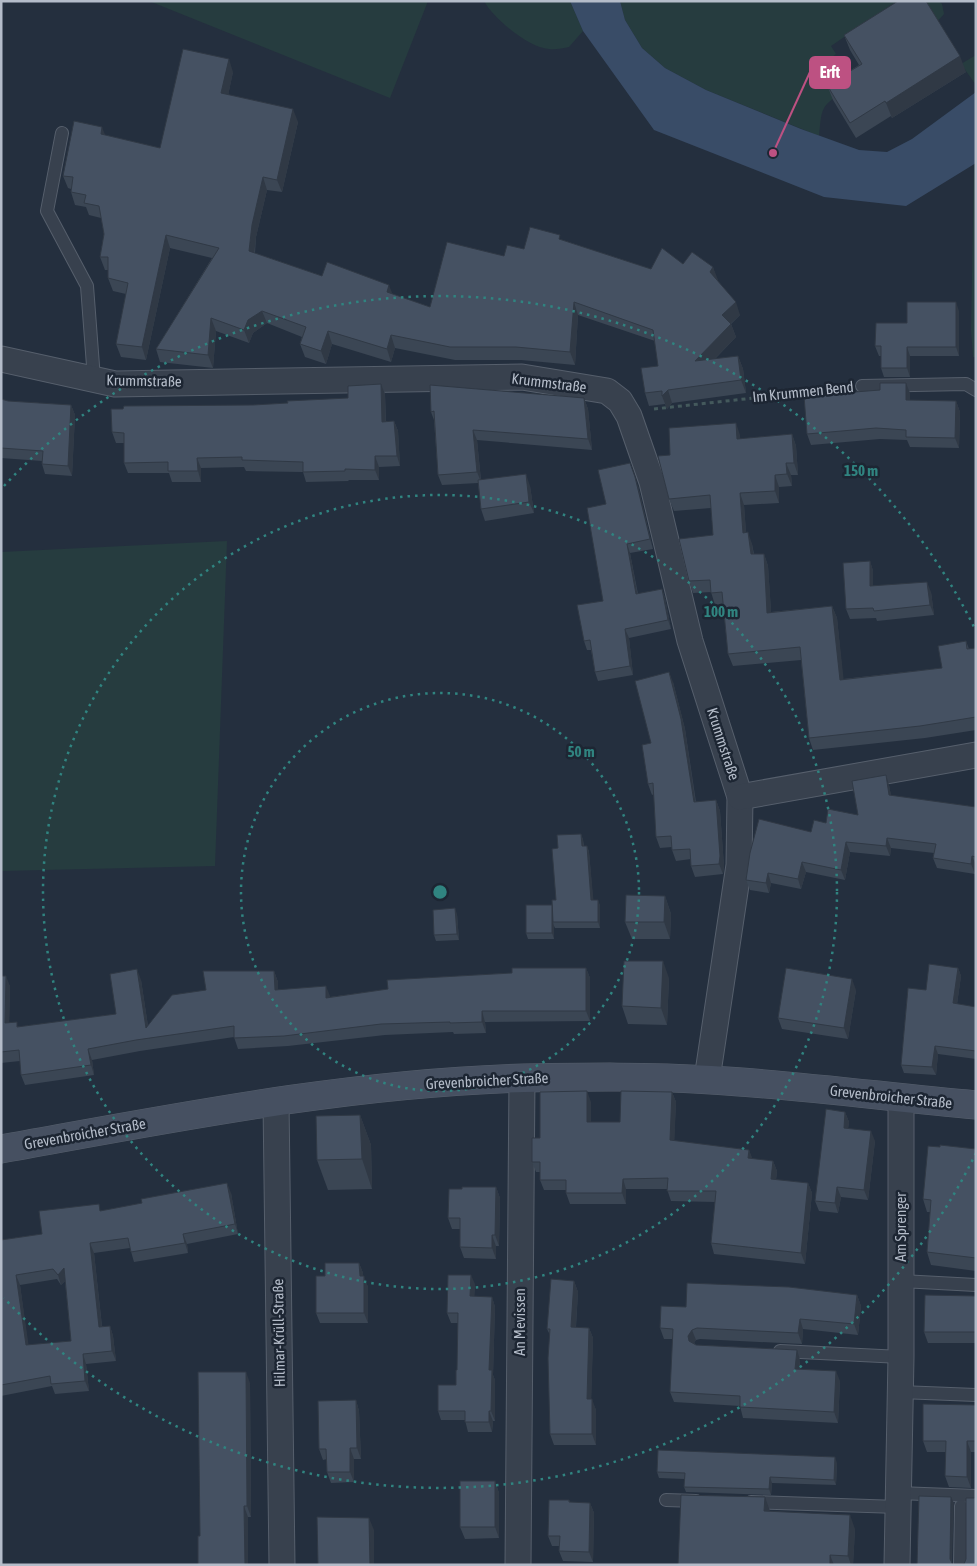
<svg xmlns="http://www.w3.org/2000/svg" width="977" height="1566" viewBox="0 0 977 1566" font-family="'Asap Condensed',sans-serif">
  <rect width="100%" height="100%" fill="#242f3e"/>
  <!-- green -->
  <g fill="#263c3f">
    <polygon points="149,1 428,1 390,98"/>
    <path d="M484,1H570L583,31L569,47C563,48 556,50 549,49C529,48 494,19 484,1Z"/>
    <path d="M620,1H897L831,46L836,54L826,62L845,91C820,106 822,108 819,136L706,90L665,68L642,48L625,20Z"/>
    <polygon points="922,1 939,1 942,4 944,14 936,23"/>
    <polygon points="976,55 976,85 961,64"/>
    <polygon points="976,163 976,357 973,357 971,330 974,164"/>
    <polygon points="227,541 215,866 1,871 1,552"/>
  </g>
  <!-- water -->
  <polygon fill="#394c67" points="570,1 620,1 625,20 642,48 665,68 706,90 801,129 859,150 887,152 912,139 976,92 976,163 906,206 824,197 654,130 583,31"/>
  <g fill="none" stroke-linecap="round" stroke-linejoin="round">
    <defs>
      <g id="lane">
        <polyline points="62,133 47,211 87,286 94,379"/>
        <polyline points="862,386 966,384 976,390"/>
        <polyline points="901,1281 976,1285"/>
        <polyline points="780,1351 901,1357"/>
        <polyline points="900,1392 976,1395"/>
        <polyline points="898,1493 976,1496"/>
        <polyline points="666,1500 696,1501"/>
        <polyline points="751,1502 898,1507"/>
        <polyline points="960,1565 961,1506"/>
      </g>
      <g id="street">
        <polyline points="1,359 115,384 522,377 607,391 620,401 629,416 652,482 690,641 740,797 739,865 707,1079"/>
        <polyline points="740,797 976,755"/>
        <polyline points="276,1102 282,1565"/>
        <polyline points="518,1565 522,1078"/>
        <polyline points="897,1565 901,1357 901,1098"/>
      </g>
      <path id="secondary" d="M1,1149C174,1118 348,1083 524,1078C586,1077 649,1076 711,1080C799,1085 887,1097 976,1105"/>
    </defs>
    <!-- lane casing -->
    <use href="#lane" stroke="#565f6c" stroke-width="14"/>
    <!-- street casing -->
    <use href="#street" stroke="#565f6c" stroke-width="27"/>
    <!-- secondary casing -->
    <use href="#secondary" stroke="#565f6c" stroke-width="29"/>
    <!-- path -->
    <polyline stroke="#44595c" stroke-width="3" stroke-dasharray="4 4" stroke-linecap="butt" points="654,409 844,388"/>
    <!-- lane -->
    <use href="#lane" stroke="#38414e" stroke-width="12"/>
    <!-- street -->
    <use href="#street" stroke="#38414e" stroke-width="25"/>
    <!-- secondary -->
    <use href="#secondary" stroke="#465061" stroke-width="28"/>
  </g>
  <!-- wall -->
  <g fill="#3b4654" fill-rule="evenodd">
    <polygon points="844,35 966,72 892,118 891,116 856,138 833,100 827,85 859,65 850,50"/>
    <polygon points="233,72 228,95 298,122 282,192 267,190 256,237 255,253 322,276 392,294 430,307 504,256 524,249 562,240 651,269 683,264 713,267 717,281 740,315 731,324 736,337 715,359 738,356 743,369 746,393 672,403 667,409 665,404 649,406 645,393 658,366 655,341 578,315 575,365 521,360 455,360 395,348 391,362 332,344 326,364 305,357 300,344 302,337 267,323 253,333 249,343 216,331 213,368 160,362 156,349 212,258 170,248 146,360 121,357 116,344 126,294 113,291 108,278 108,270 105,270 100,257 104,234 101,218 89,215 86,207 75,205 71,192 71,189 68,188 63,176 105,135 160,148"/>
    <polygon points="959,311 959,356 910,356 910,377 884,377 881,368 881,356 879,356 875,346 907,323"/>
    <polygon points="381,384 385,394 386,421 394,421 398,431 400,466 379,467 379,480 348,480 349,481 306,482 303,472 246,471 244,467 201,468 201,482 172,482 169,473 128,473 124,463 124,443 116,443 112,432 253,405 288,403 348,398"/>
    <polygon points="910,393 910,400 956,401 960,412 959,448 910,447 907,440 880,439 811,445 807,434"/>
    <polygon points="584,398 588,409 592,450 477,440 481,480 530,486 534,513 485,521 481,509 478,483 442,485 438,475 434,420 431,412"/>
    <polygon points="1,399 8,401 71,405 75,415 72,476 45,474 42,464 42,461 1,458"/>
    <polygon points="792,434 796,446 798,475 791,475 792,486 779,487 779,503 744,505 746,533 752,544 754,554 764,554 768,566 771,612 832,606 837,618 843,679 942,668 966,641 969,649 976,648 976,730 925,738 813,750 809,738 801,660 733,666 728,654 723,604 715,605 711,592 693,593 689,581 713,535 711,508 674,511 669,499 670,455 740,435 740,439"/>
    <polygon points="638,486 653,549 630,553 638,594 662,589 665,598 671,629 629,638 633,675 598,681 595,672 591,650 587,650 584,641 603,601 606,504"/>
    <polygon points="870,561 873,571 873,586 931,592 934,615 877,621 876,618 850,619 846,609"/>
    <polygon points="673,682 685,729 696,802 716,800 720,811 724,866 723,874 695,877 691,866 691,859 676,861 672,850 672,847 660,848 656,837 654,794 652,795 648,784 651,743"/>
    <polygon points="889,785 891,796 976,807 976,869 975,874 937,868 933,858 934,853 891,848 890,856 850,852 845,880 806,872 801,889 771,883 769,893 750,890 746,880 811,832 826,823 858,815"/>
    <polygon points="581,834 583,840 584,846 587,846 589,852 593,900 598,900 600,906 600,928 555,928 554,926 554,939 528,939 526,933 556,900 558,848"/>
    <polygon points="665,896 671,914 670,939 632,939 625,922"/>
    <polygon points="457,914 459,940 436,941 434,935"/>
    <polygon points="586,968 590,978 590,1021 485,1022 486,1033 454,1034 453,1032 385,1035 288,1046 238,1049 234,1037 140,1051 92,1060 94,1075 25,1085 21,1075 20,1061 1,1063 1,976 10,986 9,1023 19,1027 116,1014 141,980 148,1026 206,990 274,971 278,982 278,990 330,996 330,997 512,973"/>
    <polygon points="958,968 961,976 957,1004 976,1007 976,1059 938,1054 936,1075 904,1073 901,1065 926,990"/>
    <polygon points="669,978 667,1025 628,1024 622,1006"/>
    <polygon points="856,990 848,1039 782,1029 778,1018"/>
    <polygon points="672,1092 676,1102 674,1141 749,1150 752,1159 773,1161 777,1171 776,1180 808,1183 812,1193 805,1264 714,1254 711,1243 715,1202 671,1201 667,1189 626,1189 626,1204 570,1204 566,1193 566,1190 544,1190 540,1180 540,1172 536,1172 532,1162 540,1138 591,1102 591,1122 620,1122"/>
    <polygon points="845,1112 849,1122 848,1128 875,1141 868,1200 841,1197 838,1213 819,1211 815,1201"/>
    <polygon points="360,1115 371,1145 372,1189 328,1190 317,1160"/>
    <polygon points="940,1147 976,1149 976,1271 931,1265 927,1252 930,1212 927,1212 923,1199"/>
    <polygon points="496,1187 500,1198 499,1246 496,1246 496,1259 464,1258 460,1247 460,1229 452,1229 448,1218 462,1189"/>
    <path d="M231,1193L238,1234L187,1244L188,1253L134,1262L130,1248L94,1253L102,1326H110L113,1336L116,1361L86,1364L89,1391L55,1394L52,1386L1,1396V1240L42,1234L101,1211ZM57,1279L61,1285L65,1281L71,1341L28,1345L20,1285Z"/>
    <polygon points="359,1263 363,1273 363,1276 368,1287 368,1323 320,1323 316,1313 325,1276"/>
    <polygon points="574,1281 578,1292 576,1327 589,1328 593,1338 591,1399 596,1410 596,1445 554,1445 550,1434 550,1335 547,1329"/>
    <polygon points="475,1284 474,1297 492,1297 495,1307 493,1375 495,1380 495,1421 493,1421 492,1432 468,1432 465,1420 441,1420 438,1411 456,1385 457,1370 458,1323 451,1323 447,1313"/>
    <polygon points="857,1295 861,1306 858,1335 803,1329 802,1344 700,1339 696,1340 694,1343 696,1345 800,1360 800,1369 840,1381 838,1423 743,1418 740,1406 674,1402 670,1392 673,1339 664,1339 660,1328 686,1307"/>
    <polygon points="976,1296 976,1343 928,1343 924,1332"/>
    <polygon points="250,1383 251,1517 248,1517 248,1565 198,1565 200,1536"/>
    <polygon points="356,1400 359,1411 361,1459 354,1459 354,1482 331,1483 327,1472 327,1459 323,1460 319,1449"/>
    <polygon points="976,1405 976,1452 971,1452 971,1488 949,1487 945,1476 946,1452 927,1452 923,1441"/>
    <polygon points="837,1463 836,1485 772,1483 771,1495 686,1492 684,1487 684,1479 659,1478 657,1472"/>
    <polygon points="495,1481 499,1493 499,1538 465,1539 460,1527"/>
    <polygon points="569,1500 570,1502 590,1503 594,1513 593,1562 563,1561 559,1551 559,1546 552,1546 548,1536"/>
    <polygon points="770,1511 855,1529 853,1565 678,1565"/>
  </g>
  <!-- shaded-wall -->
  <g fill="#303945">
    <polygon points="960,56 966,72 892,118 886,103"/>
    <polygon points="229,59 233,72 226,106 221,93"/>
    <polygon points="293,109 298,122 282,192 277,180"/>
    <polygon points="102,127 107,140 101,134"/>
    <polygon points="263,177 267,190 256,237 253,264 249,251 252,225"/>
    <polygon points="166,235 170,248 146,360 142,347"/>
    <polygon points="713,267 718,280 714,285 710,272"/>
    <polygon points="389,285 394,298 387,292"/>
    <polygon points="574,302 578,315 575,365 570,352"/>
    <polygon points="736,302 740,315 727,327 722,315"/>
    <polygon points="956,302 959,311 959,356 956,347"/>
    <polygon points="262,311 267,323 253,333 249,343 244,330 248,320"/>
    <polygon points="211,318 216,331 213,368 208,355"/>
    <polygon points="731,324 736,337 700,374 695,361"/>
    <polygon points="328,331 332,344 326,364 321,351"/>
    <polygon points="391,335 395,348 391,362 387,349"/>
    <polygon points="907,347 910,356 910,377 907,368"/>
    <polygon points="738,356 743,369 746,393 741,380"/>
    <polygon points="906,383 910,393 910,411 906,400"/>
    <polygon points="381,384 385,394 386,432 382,422"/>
    <polygon points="668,390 672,403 667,409 662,396"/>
    <polygon points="584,398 588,409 592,450 588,439"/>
    <polygon points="956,401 960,412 959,448 955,438"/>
    <polygon points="71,405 75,415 72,476 68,466"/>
    <polygon points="394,421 398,431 400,466 397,456"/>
    <polygon points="736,423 740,435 741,451 737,439"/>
    <polygon points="473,430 477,440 481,482 477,472"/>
    <polygon points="792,434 796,446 798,475 794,463"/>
    <polygon points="375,456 379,467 379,480 375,470"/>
    <polygon points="197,458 201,468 201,482 198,471"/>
    <polygon points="630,463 638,486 653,549 650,539"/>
    <polygon points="786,463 791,475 792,486 787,474"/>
    <polygon points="526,474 530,486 534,513 529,502"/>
    <polygon points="775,475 779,487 779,503 775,491"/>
    <polygon points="740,493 744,505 747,545 743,533"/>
    <polygon points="748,532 752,544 755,566 751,554"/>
    <polygon points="627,544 630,553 639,603 636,594"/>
    <polygon points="764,554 768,566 772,625 767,613"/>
    <polygon points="870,561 873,571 873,596 870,586"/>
    <polygon points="927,582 931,592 934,615 930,605"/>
    <polygon points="662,589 665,598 671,629 668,620"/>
    <polygon points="832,606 837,618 845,692 840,680"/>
    <polygon points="625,629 629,638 633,675 630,666"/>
    <polygon points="669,672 673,682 685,729 697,813 694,802"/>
    <polygon points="886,775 889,785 893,805 889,795"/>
    <polygon points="716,800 720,811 724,866 723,874 719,864"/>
    <polygon points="581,834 583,840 584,852 582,846"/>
    <polygon points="887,838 891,848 890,856 886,846"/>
    <polygon points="846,842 850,852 845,880 841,870"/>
    <polygon points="587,846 589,852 594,906 591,900"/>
    <polygon points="972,856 976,865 975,874 971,864"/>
    <polygon points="802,862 806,872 801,889 798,879"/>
    <polygon points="768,873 771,883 769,893 766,883"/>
    <polygon points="665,896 671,914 670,939 664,922"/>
    <polygon points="598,900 600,906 600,928 598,922"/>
    <polygon points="552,905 553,922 554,926 554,939 552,933"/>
    <polygon points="455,908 457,914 459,940 457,934"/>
    <polygon points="663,961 669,978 667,1025 661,1008"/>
    <polygon points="586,968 590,978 590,1021 586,1011"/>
    <polygon points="958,968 961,976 956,1011 953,1003"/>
    <polygon points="137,969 141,980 150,1039 146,1028"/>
    <polygon points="274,971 278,982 278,1001 275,990"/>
    <polygon points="6,976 10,986 9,1034 5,1023"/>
    <polygon points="852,979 856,990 848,1039 844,1028"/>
    <polygon points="326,986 330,996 330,1008 326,998"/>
    <polygon points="482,1011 485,1022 486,1033 482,1022"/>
    <polygon points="935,1046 938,1054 936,1075 932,1067"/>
    <polygon points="88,1049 92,1060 94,1075 91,1065"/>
    <polygon points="587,1091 591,1102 591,1132 587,1122"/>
    <polygon points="672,1092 676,1102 674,1151 670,1140"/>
    <polygon points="845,1112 849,1122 847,1138 844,1128"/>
    <polygon points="360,1115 371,1145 372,1189 362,1159"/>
    <polygon points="871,1131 875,1141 868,1200 864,1190"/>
    <polygon points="749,1150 753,1160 748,1158"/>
    <polygon points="773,1161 777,1171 775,1189 771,1179"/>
    <polygon points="623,1179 626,1189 626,1204 622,1193"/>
    <polygon points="227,1183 231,1193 238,1234 235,1224"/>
    <polygon points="808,1183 812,1193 805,1264 801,1253"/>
    <polygon points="496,1187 500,1198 499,1246 495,1235"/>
    <polygon points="837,1187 841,1197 838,1213 835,1203"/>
    <polygon points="183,1234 187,1244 188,1253 185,1243"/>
    <polygon points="492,1235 496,1246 496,1259 492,1248"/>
    <polygon points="90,1243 94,1253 103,1337 99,1327"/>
    <polygon points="359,1263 363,1273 363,1287 360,1276"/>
    <polygon points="64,1268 68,1278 61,1285 58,1275"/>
    <polygon points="16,1275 20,1285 30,1355 26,1345"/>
    <polygon points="471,1275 475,1284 474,1306 470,1296"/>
    <polygon points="364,1276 368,1287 368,1323 364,1313"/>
    <polygon points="574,1281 578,1292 575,1338 571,1327"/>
    <polygon points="857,1295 861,1306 858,1335 854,1324"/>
    <polygon points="492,1297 495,1307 493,1375 495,1380 495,1421 491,1411 489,1370"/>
    <polygon points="800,1319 803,1329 802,1344 798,1333"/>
    <polygon points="110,1326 113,1336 116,1361 112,1351"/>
    <polygon points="589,1328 593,1338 591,1410 587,1399"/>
    <polygon points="692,1330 696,1340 692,1346 689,1341 688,1336"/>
    <polygon points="797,1350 800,1360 799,1379 795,1369"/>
    <polygon points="83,1354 86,1364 89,1391 85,1381"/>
    <polygon points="836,1371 840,1381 838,1423 834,1412"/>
    <polygon points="246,1372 250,1383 251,1517 247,1506"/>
    <polygon points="592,1399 596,1410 596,1445 592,1434"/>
    <polygon points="356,1400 359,1411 361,1459 357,1448"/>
    <polygon points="489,1411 493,1421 492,1432 489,1422"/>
    <polygon points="967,1441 971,1452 971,1488 967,1477"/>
    <polygon points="350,1448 354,1459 354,1482 350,1472"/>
    <polygon points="835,1457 837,1463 836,1485 834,1480"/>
    <polygon points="770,1477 772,1483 771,1495 769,1489"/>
    <polygon points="495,1481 499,1493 499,1538 495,1527"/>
    <polygon points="765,1497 770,1511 764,1511"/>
    <polygon points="951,1497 954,1503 952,1565 950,1559"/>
    <polygon points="590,1503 594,1513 593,1562 589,1552"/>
    <polygon points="244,1506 248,1517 248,1565 245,1565"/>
    <polygon points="850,1515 855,1529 853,1565 851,1565 848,1556"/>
    <polygon points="369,1518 374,1530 374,1565 370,1565"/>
    <polygon points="830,1555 834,1565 830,1565"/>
  </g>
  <!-- building -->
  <g fill="#455162" stroke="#303945" fill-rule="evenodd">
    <polygon points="898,1 926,1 960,56 886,103 885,101 850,123 827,85 862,64 844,35"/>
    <polygon points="183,49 229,59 221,93 293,109 277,180 263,177 252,225 249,251 322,276 327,262 389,285 387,292 430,307 447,242 504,256 507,245 524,249 530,227 560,235 559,239 651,269 662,248 683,264 692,252 713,267 710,272 736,302 722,315 731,324 695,361 738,356 741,380 668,390 662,396 662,391 645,393 641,368 658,366 653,330 574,302 570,352 516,347 450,347 391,335 387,349 328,331 321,351 300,344 306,327 262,311 248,320 244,330 211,318 208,355 156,349 219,248 166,235 142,347 116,344 128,283 108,278 108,257 100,257 104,234 99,206 84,203 86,195 71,192 73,177 63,176 74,121 102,127 101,134 160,148"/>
    <polygon points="907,302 956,302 956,347 907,347 907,368 881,368 881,346 875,346 876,323 907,323"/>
    <polygon points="880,383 906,383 906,400 956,401 955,438 906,437 906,430 876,428 807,434 804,396 880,390"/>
    <polygon points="381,384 382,422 394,421 397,456 375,456 375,470 345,469 345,471 303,472 303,462 242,460 242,457 197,458 198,471 168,471 168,462 124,463 124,433 112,432 111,409 123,409 124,406 253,405 288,403 287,401 348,398 348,386"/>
    <polygon points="430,385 584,398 588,439 473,430 477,472 438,475 434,411 431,412"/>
    <polygon points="1,399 8,401 71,405 68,466 42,464 43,451 1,448"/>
    <polygon points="736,423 737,439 792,434 794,463 786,463 787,474 775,475 775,491 740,493 743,533 748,532 751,554 764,554 767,613 832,606 840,680 942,668 938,646 966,641 967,649 976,648 976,717 920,726 809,738 800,647 728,654 722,592 711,593 710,580 689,581 679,539 713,535 710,495 669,499 658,456 670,455 669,428"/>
    <polygon points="630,463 635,477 650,539 627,544 636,594 662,589 668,620 625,629 630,666 595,672 590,640 584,641 577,605 603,601 587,508 606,504 598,470"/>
    <polygon points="526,474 529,502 481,509 478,480"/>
    <polygon points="870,561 870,586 927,582 930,605 874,611 873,608 846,609 843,563"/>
    <polygon points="669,672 681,719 694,802 716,800 720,856 719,864 691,866 690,849 672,850 671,836 656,837 653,783 648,784 642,745 651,743 635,681"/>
    <polygon points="886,775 889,795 976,807 976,857 972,856 971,864 933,858 936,844 887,838 886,846 846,842 841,870 802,862 798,879 768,873 766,883 746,880 750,853 759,819 811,832 814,820 826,823 828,809 858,815 852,781"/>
    <polygon points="581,834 582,846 587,846 591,900 598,900 598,922 553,922 552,900 556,900 552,849 558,848 557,835"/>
    <polygon points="626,895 665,896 664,922 625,922"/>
    <rect x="526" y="905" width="26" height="28"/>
    <polygon points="455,908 457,934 434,935 433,910"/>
    <polygon points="624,961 663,961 661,1008 622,1006"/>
    <polygon points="929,964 958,968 953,1003 976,1007 976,1051 935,1046 932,1067 901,1065 908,988 926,990"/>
    <polygon points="512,968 586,968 586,1011 482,1011 482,1022 450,1023 450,1022 381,1024 284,1036 234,1038 234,1026 136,1040 88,1049 91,1065 21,1075 19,1050 1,1052 1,976 6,976 5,1023 17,1022 17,1027 116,1014 110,974 137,969 146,1028 172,995 206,990 203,971 274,971 275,990 326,986 326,998 388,989 387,980 512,973"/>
    <polygon points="786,968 852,979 844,1028 778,1018"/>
    <polygon points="587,1091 587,1122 620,1122 621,1091 672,1092 670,1140 749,1150 748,1158 773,1161 771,1179 808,1183 801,1253 711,1243 716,1191 667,1191 668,1178 623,1179 622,1193 566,1193 566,1180 540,1180 540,1162 532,1162 532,1138 540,1138 540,1092"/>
    <polygon points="826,1109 845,1112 844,1128 871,1131 864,1190 837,1187 835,1203 815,1201"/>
    <polygon points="360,1115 362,1159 317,1160 316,1116"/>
    <polygon points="940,1145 976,1149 976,1258 927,1252 931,1200 923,1199 928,1146 940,1147"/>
    <path d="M227,1183L235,1224L183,1234L185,1243L131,1252L128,1238L90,1243L99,1327L110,1326L112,1351L83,1354L85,1381L51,1384L50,1376L1,1385V1240L42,1234L39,1211L99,1204L100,1211L142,1203L141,1199ZM64,1268L71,1341L26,1345L16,1275L53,1269L58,1275Z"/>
    <polygon points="462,1187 496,1187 495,1235 492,1235 492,1248 460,1247 460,1218 448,1218 449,1189 462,1189"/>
    <polygon points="325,1263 359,1263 360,1276 364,1276 364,1313 316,1313 316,1276 325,1276"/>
    <polygon points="448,1275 471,1275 470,1296 492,1297 489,1370 492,1370 491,1411 489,1411 489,1422 465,1422 465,1411 438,1411 438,1385 456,1385 456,1370 457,1370 458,1313 447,1313"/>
    <polygon points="551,1279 574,1281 571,1327 589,1328 587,1399 592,1399 592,1434 550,1434 548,1358 550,1329 547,1329"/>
    <polygon points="687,1283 789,1287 857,1295 854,1324 800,1319 798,1333 697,1328 692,1330 688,1336 689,1341 696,1345 797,1350 795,1369 836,1371 834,1412 740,1407 740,1396 670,1392 673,1329 660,1328 661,1306 686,1307"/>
    <polygon points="925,1295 976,1296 976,1332 924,1332"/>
    <polygon points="198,1372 246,1372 247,1506 244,1506 245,1565 198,1565 198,1536 200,1536"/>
    <polygon points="356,1400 357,1448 350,1448 350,1472 327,1472 326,1449 319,1449 318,1401"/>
    <polygon points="923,1404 976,1405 976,1441 967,1441 967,1477 945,1476 946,1441 923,1441"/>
    <polygon points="658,1450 835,1457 834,1480 770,1477 769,1489 684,1487 685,1473 657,1472"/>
    <rect x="460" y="1481" width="35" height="46"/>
    <polygon points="681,1495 765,1497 764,1511 850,1515 848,1556 830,1555 830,1565 678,1565"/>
    <polygon points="919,1496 951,1497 950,1559 953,1565 917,1565"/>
    <polygon points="976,1497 976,1565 962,1565 964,1564 966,1559 966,1498 974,1498"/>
    <polygon points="549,1500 569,1500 569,1502 590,1503 589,1552 559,1551 560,1536 548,1536"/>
    <polygon points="317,1517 369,1518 370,1565 318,1565"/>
  </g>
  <!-- distance rings -->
  <g fill="none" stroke="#308480" stroke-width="2.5" stroke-dasharray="2.5 5">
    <circle cx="440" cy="892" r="199"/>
    <circle cx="440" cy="892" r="397"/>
    <path d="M976 1153A596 596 0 0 1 4 1298M4 486A596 596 0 0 1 976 631"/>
  </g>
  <g text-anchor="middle" stroke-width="5" stroke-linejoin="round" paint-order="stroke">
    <!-- street labels -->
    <g font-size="15" fill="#b4bcc9" stroke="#1d2633">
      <text transform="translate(144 381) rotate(1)" y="5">Krummstraße</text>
      <text transform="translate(549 383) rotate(7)" y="5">Krummstraße</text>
      <text transform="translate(803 392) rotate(-6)" y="5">Im Krummen Bend</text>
      <text transform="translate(723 744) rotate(72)" y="5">Krummstraße</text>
      <text transform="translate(487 1081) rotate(-3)" y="5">Grevenbroicher Straße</text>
      <text transform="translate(891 1097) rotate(6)" y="5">Grevenbroicher Straße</text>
      <text transform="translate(85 1134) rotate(-10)" y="5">Grevenbroicher Straße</text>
      <text transform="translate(901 1227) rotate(-90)" y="5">Am Sprenger</text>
      <text transform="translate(520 1322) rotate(-90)" y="5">An Mevissen</text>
      <text transform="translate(279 1333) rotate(-91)" y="5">Hilmar-Krüll-Straße</text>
    </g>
  </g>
  <circle cx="440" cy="892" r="8" fill="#308480" stroke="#1d2633" stroke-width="2.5"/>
  <g font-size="15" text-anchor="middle" font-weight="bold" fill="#308480" stroke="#1d2633" stroke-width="5" stroke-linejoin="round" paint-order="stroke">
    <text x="861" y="476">150 m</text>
    <text x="721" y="617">100 m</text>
    <text x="581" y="757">50 m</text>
  </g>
  <!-- callouts -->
  <path fill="none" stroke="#bd5182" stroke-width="2" d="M773 153L810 72"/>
  <circle fill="#bd5182" stroke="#1d2633" stroke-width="2" cx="773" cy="153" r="5"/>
  <rect fill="#bd5182" stroke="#bd5182" stroke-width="2" x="810" y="57" width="40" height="31" rx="5"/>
  <g font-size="16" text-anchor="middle" font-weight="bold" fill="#fff">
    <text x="830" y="78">Erft</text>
  </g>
  <!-- border -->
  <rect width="977" height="1566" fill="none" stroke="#b4bcc9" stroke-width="5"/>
</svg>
